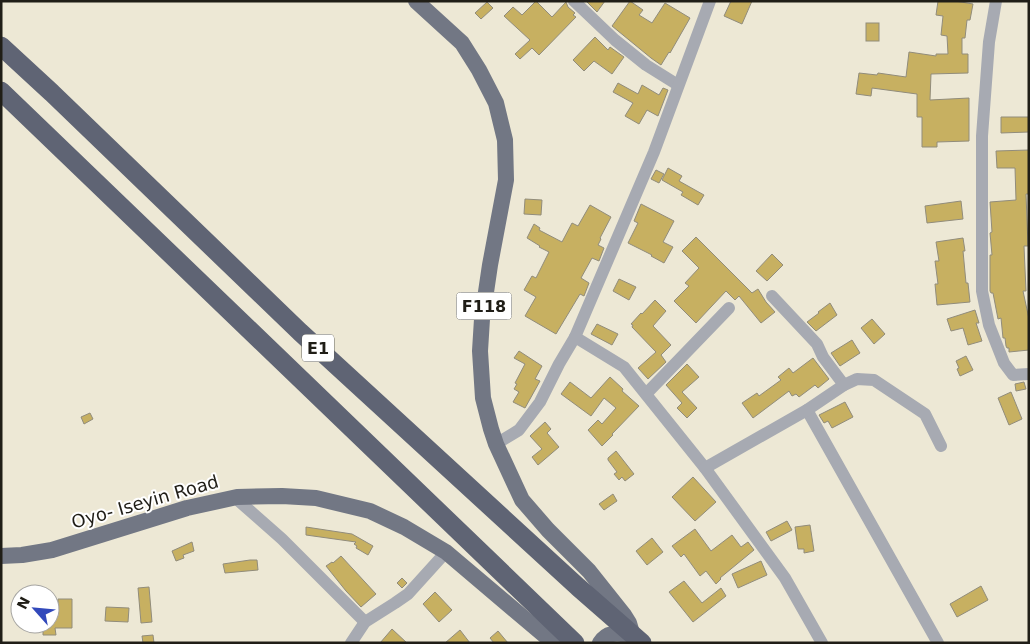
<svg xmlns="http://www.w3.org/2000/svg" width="1030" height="644" viewBox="0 0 1030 644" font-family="'DejaVu Sans',sans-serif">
  <rect width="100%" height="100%" fill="#ede8d5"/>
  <!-- building -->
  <g fill="#c7b061" stroke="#918c7b">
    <polygon points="536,1 552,17 566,2 568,7 575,13 573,15 576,17 539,55 532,48 520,59 515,54 530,40 504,16 513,7 522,15"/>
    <polygon points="586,1 605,1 597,12"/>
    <polygon points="630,1 643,10 639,15 652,23 665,3 690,18 670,53 669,52 661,65 651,58 612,26"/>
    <polygon points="731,1 752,1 742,24 724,16"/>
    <polygon points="938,1 955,1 973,4 970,20 967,20 965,38 962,38 962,54 968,54 968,73 931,74 930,100 969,98 969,141 937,142 937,147 922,147 922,117 917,117 917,94 872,88 871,96 856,94 859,73 877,75 878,73 906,77 909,52 936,56 936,54 948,54 947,36 941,35 943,16 936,15"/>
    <polygon points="487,2 493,8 481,19 475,13"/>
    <rect x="866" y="23" width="13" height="18"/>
    <polygon points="595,37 608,50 610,47 624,57 612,74 594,61 584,71 573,60"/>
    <polygon points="618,83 638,94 642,85 659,95 663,88 668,90 658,116 647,110 639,124 625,116 633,103 613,92"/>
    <polygon points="1001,117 1029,117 1029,132 1001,133"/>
    <polygon points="1029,150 1029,194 1026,194 1028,246 1024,246 1026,291 1023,291 1029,319 1029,350 1009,352 1009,348 1007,348 1006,346 1005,338 1003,338 1001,318 998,319 993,293 991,293 990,291 990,255 992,255 990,233 992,232 990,202 1016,200 1015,168 997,168 996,151"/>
    <polygon points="668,168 682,176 679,181 704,195 698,205 681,195 683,192 662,180"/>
    <polygon points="656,170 664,174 659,183 651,179"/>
    <polygon points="525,199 542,200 541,215 524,214"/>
    <polygon points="961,201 963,219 927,223 925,206"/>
    <polygon points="641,204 674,221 663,242 673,247 664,263 651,256 652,255 628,243 638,223 634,221"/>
    <polygon points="590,205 611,217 600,238 601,239 598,245 604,248 599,261 592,258 581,278 589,283 584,296 580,294 556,334 525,316 536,297 524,290 532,276 536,278 549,252 539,247 540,246 527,238 534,224 540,228 539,230 562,242 572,223 578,226"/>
    <polygon points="696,237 752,293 758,289 766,302 775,312 761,323 739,296 735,300 726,291 696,323 674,301 689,286 685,283 699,268 682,251"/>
    <polygon points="963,238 965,251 963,251 966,283 968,283 970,302 937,305 935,284 938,284 935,261 939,261 936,242"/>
    <polygon points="772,254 783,265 767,281 756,271"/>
    <polygon points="619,279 636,287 629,300 613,291"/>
    <polygon points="655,300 666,311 653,326 671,345 661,355 666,362 648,379 638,368 656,352 632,327 633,325 631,324 641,313 642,314"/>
    <polygon points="830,303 837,315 816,331 807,322 819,313 818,312"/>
    <polygon points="975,310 979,323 976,323 982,341 968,345 963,328 951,331 947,319"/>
    <polygon points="872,319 885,334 874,344 861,328"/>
    <polygon points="597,324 618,334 612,345 591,334"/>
    <polygon points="852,340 860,353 840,366 831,353"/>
    <polygon points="519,351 542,366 535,379 540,381 525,408 513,402 519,392 514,389 517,384 515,383 525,364 514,358"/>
    <polygon points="966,356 973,370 960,376 957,369 959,368 956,361"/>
    <polygon points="813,358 829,379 818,388 815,385 799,397 796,394 792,396 789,391 753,418 742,403 757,393 759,396 781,380 778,377 789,368 793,373"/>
    <polygon points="687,364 699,377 682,392 697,408 687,418 677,408 682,403 666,385"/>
    <polygon points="610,377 623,389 622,391 639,406 612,434 613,435 602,446 588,430 598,420 602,424 616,408 604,398 591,416 561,394 570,382 591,398"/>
    <polygon points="1024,382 1026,389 1016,391 1015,384"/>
    <polygon points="1011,392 1022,419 1009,425 998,398"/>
    <polygon points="845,402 853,417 832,428 828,421 824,423 819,415"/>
    <polygon points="90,413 93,419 84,424 81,417"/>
    <polygon points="545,422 551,429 547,433 559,447 538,465 532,457 542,449 530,436"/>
    <polygon points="616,451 634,474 625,481 622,477 619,480 614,474 617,472 608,460 608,458"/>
    <polygon points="693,477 716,502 695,521 672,497"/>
    <polygon points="613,494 617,501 604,510 599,504"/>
    <polygon points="787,521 792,530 771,541 766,532"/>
    <polygon points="810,525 814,551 804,553 804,549 798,549 795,527"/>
    <polygon points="306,527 352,534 373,546 368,555 356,548 357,546 354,544 356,542 306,535"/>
    <polygon points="695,529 711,551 732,535 741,547 748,542 754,550 720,578 721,579 716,584 706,571 700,576 684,554 681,557 672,546"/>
    <polygon points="652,538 663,552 647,565 636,551"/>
    <polygon points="192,542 194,551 183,555 184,558 176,561 172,551"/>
    <polygon points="341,556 376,594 361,607 346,591 326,566 332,562 333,563"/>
    <polygon points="250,560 257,560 258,570 225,573 223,564"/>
    <polygon points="761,561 767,575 738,588 732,574"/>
    <polygon points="402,578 407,583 402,588 397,583"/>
    <polygon points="684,581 702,603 721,588 726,596 693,622 669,592"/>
    <polygon points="981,586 988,600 957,617 950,604"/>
    <polygon points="149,587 152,622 141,623 138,588"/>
    <polygon points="435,592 452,610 439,622 423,604"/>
    <polygon points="58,599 72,599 72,628 55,628 56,635 43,635 43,624 50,624 50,615 58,614"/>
    <polygon points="106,607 129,608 128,622 105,621"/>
    <polygon points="392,629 407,643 380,643"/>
    <polygon points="460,630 470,643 445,643"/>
    <polygon points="498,631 508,643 494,643 490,638"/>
    <polygon points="153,635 154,643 143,643 142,636"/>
  </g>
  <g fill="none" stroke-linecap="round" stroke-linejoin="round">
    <!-- minor -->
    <g stroke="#a7aab2" stroke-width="12">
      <polyline points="574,1 615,40 646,65 678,85"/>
      <polyline points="996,1 989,42 982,136 982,291 989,325 1004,363 1013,375 1029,374"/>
      <polyline points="772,296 817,344 823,357 844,385"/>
      <polyline points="575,337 624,367 705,468 785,578 822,643"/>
      <polyline points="646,394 729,308"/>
      <polyline points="807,410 938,643"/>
      <polyline points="496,444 519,430 540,402 559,364 575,337 654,152 710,1"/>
      <polyline points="705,468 807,410 844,385 857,379 874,380 925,414 941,446"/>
      <polyline points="240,502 282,539 365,622"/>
      <polyline points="351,643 365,622 395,603 408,594 446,552"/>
    </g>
    <!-- major -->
    <g stroke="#727784" stroke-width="16">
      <polyline points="416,1 462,43 479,70 496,103 505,140 506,180 490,265 482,319 480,351 483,398 491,429 496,444 522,500 548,530 589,571 624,615 629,623 632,633"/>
      <polyline points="1,556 22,555 52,550 187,508 237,497 282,496 316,498 370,511 404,527 446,552 544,635 556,643"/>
      <path d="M600,643C608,630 620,634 633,635"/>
    </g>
    <!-- highway -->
    <g stroke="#5f6474" stroke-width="19">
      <polyline points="1,46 52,93 300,332 578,587 642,643"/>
      <polyline points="1,91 575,643"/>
    </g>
  </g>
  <g text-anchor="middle" stroke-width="4" stroke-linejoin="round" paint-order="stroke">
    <!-- shield labels -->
    <g fill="#fff" stroke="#63625d" stroke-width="1">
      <rect x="456.5" y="292.5" width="55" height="27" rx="4"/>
      <rect x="302" y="334.5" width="32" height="27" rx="4"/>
    </g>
    <g font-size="16" font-weight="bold" fill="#201e17">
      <text x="484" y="312">F118</text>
      <text x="318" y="354">E1</text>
    </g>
    <!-- street labels -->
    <g font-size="18" fill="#201e17" stroke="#fff">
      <text transform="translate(145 502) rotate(-16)" y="6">Oyo- Iseyin Road</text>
    </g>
  </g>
  <!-- border -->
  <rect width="1030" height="644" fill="none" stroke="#201e17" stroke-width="5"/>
  <!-- north arrow -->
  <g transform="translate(35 609) rotate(297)"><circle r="24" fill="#ffffff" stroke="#a6a5a2"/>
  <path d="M0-4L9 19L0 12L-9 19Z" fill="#3249bb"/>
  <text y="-8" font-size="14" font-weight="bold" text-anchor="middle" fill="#201e17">N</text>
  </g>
</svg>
